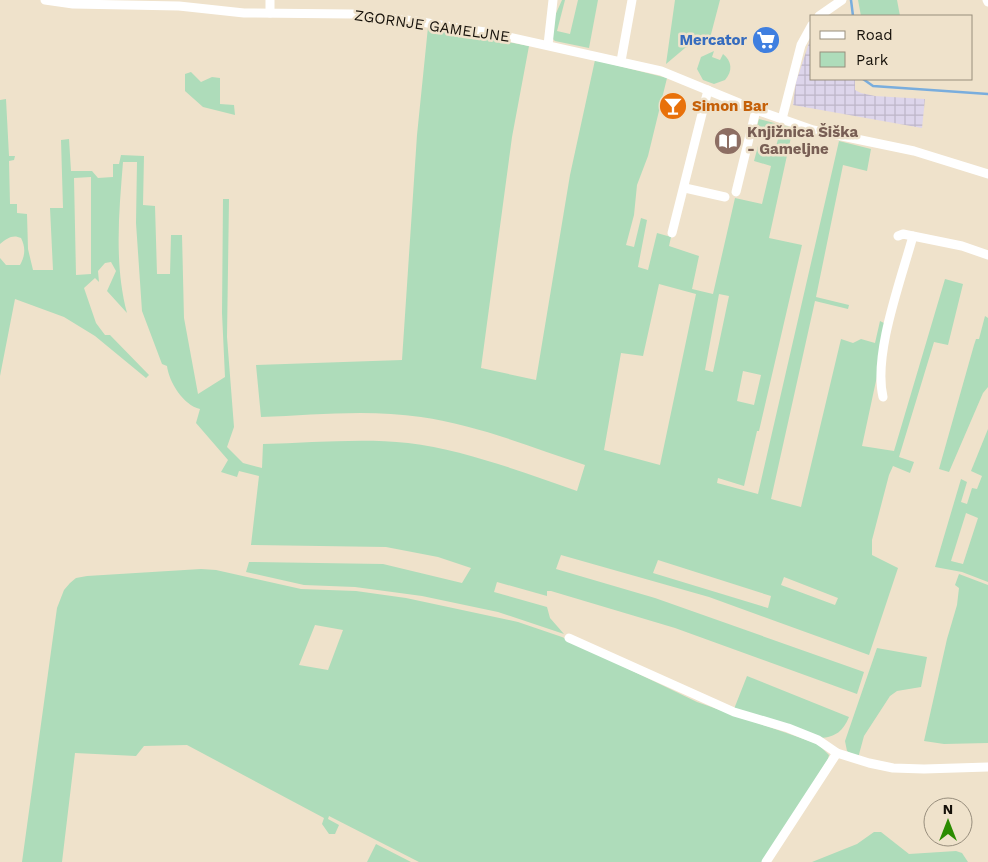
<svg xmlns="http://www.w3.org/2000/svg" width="988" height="862" viewBox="0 0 988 862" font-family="'Work Sans',sans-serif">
  <defs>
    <pattern id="industrial-grid" width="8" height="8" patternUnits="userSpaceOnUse" patternTransform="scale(1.25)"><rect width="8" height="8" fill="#ddd5eb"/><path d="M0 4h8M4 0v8" fill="none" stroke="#bdb6c8"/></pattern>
  </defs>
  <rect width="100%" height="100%" fill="#efe2cb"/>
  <!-- industrial -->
  <polygon fill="url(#industrial-grid)" points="812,34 812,79 855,79 855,90 861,93 875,96 925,99 922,128 793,105 796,82"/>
  <!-- green -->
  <g fill="#aedcba" fill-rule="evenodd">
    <polygon points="562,0 565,0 557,31 570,34 578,0 598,0 589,48 555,41 552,38 553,20"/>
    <polygon points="675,0 720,0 710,38 685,48 666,64"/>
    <polygon points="858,0 897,0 900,16 861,16"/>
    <path d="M428,27L529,46L512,137L481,368L536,380L570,175L595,60L667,78L648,156L637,185L634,215L626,245L634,247L641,218L647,220L638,267L648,270L657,233L671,237L669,246L699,256L692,289L713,294L735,198L762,204L771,166L754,161L758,146L775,150L780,132L757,126L759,119L793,128L769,238L802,245L759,431H757L744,486L718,478L717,483L758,494L839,141L871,149L867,171L843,165L816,297L849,305L848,309L815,301L771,499L801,507L841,339L853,343L861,339L875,343L880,321L888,325L862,446L894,451L945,279L963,284L948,345L934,342L899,457L914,462L910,473L893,466L889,475L872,540V555L898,568L869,655L709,597L561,555L556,569L655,598L864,672L857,694L675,628L551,591H547V596L497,582L494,592L547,607L550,618L564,634L498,612L422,596L355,587L304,585L246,572L249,562L383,564L462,583L471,568L438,557L386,547L251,545L259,476L239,471L237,477L221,472L228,460L196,423L200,409C183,405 169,382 167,366L162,364L142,311L136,223L137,162H123C119,212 114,264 127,313L107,291L116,271L111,262L105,263L98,271L99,282L95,278L84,288L96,323L105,335H110L149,375L146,378L95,336L64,317L15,299L0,376V258L6,265H20C25,256 26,248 21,238C13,234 7,238 0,244V100L6,99L9,156H15L14,160L9,161L10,204H17V213L27,214L28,249L33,270H53L50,208H63L61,140L69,139L71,171H92L98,178L113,177V164H119L121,155L144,156L143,205L155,206L157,274H170L171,235H182L184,318L198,394L225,377L222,313L223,199H229L227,337L234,427L227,447L243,463L262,468L263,444C311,443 360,438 408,443C465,450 522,472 577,491L585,465C531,447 477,425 421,417C368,409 314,415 261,417L256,365L402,360L417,135ZM91,177V274L76,275L74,178ZM659,284L696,294L660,465L604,450L621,353L643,356ZM719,294L729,296L713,372L705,370ZM743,371L761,375L754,405L737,401ZM658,560L771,596L768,608L653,573ZM784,577L838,598L835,605L781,585Z"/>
    <path d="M714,51L712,57L720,60L723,54C732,61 733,71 725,80L714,84L703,80L697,69L701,57Z"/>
    <polygon points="191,72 201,82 212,77 220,78 220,104 234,105 235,115 203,107 185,91 185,74"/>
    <polygon points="985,316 988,318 988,387 983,393 949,472 939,469 974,345 976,339 979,339"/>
    <path d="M988,429V582L962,572L935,567L961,479L967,482L961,502L967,504L972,488L977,489L982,476L971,471ZM966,513L978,518L963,564L951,561Z"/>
    <path d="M201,569L216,570L301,589L356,591L406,598L518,622L562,637L697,702L818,744L829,755L828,759L764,862H419L329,816L328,819L339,825L335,834H329L322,824L324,818L187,745L144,746L136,756L75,753L62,862H22L57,608L64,590L70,583L76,578L87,576ZM315,625L343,630L328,670L299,665Z"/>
    <polygon points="959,574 988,585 988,743 944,744 924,741 947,639 957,605 959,588 955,585"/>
    <polygon points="877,648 927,657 921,687 897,691 890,696 864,736 858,758 847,751 845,741"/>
    <path d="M747,676L849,717C843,731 836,737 820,738L734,709Z"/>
    <polygon points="874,832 881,832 909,854 956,851 962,853 968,862 812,862 857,844"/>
    <polygon points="376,844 411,862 367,862"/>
  </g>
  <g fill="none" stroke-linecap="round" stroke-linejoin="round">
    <!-- stream -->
    <g stroke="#79addd" stroke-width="2.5">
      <polyline points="851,0 853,16"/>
      <polyline points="863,79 873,86 988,94"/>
    </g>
    <!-- minor -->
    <g stroke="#fff" stroke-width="9">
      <polyline points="45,0 73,4 179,6 244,13 352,14 415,21 491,33 661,71 756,110 813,130 914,151 988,174"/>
      <polyline points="270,0 270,13"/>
      <polyline points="987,0 988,2"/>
      <polyline points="819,16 842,0"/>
      <polyline points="548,45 553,0"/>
      <polyline points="621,61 632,0"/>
      <polyline points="782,119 801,45 812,25"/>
      <polyline points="685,188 725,197"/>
      <polyline points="736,192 756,110"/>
      <polyline points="672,233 708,90"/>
      <polyline points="898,236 903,234 962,246 988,255"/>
      <path d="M883,397C873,354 901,280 913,236"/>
      <polyline points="569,638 734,712 788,728 818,740 837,753 869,763 893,768 924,769 988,767"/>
      <polyline points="766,862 837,753"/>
    </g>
  </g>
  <!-- icons -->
  <defs>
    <symbol id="supermarket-disc" viewBox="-11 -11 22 22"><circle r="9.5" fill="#3f7fe0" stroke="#efe2cb"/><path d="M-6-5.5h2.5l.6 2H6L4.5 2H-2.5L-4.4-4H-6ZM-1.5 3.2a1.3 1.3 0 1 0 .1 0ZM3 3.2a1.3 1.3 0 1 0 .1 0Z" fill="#fff"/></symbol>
    <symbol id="bar-disc" viewBox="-11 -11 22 22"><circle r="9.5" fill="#e8710a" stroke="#efe2cb"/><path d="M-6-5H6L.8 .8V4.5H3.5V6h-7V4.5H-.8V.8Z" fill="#fff"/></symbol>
    <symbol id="library-disc" viewBox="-11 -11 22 22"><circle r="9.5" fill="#8d6e63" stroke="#efe2cb"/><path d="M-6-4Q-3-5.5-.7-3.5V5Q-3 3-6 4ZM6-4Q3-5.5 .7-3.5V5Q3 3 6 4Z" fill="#fff"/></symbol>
  </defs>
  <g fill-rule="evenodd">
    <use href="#supermarket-disc" x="750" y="24" width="32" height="32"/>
    <use href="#bar-disc" x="657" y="90" width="32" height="32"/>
    <use href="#library-disc" x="712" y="125" width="32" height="32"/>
  </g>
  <g text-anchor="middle" stroke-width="5" stroke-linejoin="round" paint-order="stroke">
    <!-- street labels -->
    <g font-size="15" fill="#151009" stroke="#efe2cb">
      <text transform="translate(432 26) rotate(8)" y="5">ZGORNJE GAMELJNE</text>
    </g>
    <!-- shop labels -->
    <g font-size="15" font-weight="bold" fill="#366cbe" stroke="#efe2cb" text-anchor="end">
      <text x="747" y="45">Mercator</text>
    </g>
    <!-- food labels -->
    <g font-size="15" font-weight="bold" fill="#c56008" stroke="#efe2cb" text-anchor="start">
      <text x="692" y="111">Simon Bar</text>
    </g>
    <!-- education labels -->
    <g font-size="15" font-weight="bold" fill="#785e54" stroke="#efe2cb" text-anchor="start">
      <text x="747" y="137">Knjižnica Šiška<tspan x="747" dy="17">- Gameljne</tspan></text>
    </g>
  </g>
  <!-- legend -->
  <rect x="810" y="15" width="162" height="65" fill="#efe2cb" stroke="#988e7d"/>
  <rect x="820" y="31" width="25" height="8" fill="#ffffff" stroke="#988e7d"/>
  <text x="856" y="40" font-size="15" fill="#151009">Road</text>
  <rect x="820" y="52" width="25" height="15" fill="#aedcba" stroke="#988e7d"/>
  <text x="856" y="65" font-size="15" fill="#151009">Park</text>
  <!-- north arrow -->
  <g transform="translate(948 822)"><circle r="24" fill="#efe2cb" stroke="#988e7d"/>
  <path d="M0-4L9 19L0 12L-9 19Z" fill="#2b8c01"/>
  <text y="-8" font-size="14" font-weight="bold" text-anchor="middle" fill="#151009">N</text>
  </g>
</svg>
